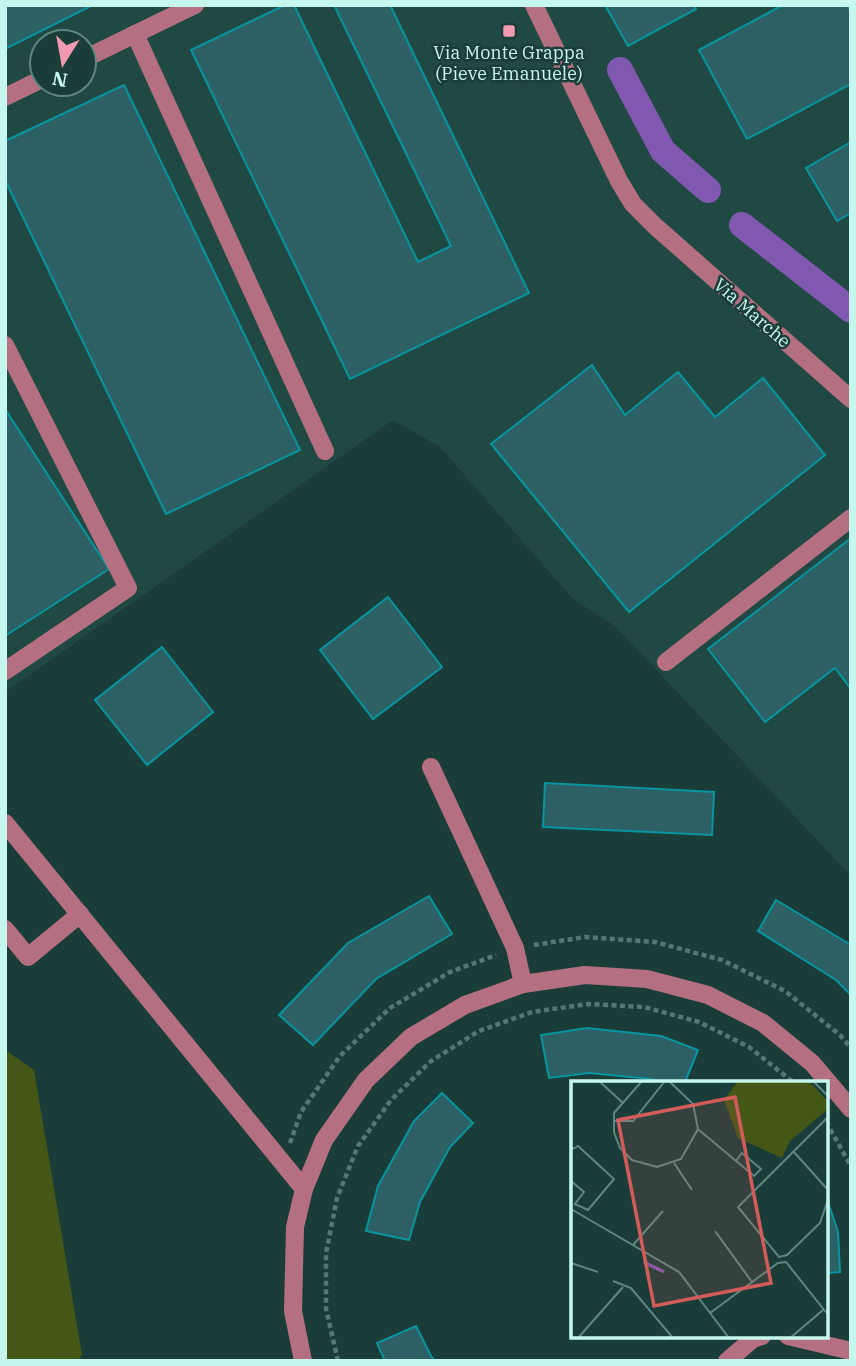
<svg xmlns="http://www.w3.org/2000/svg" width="856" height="1366" viewBox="0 0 856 1366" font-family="'IBM Plex Serif',serif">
  <rect width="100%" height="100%" fill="#1b3d39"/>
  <!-- built -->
  <path fill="#214943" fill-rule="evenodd" d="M5,5H851V876L614,625L573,599L440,447L393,420L5,692ZM42,42H84V84H42Z"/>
  <!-- green -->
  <polygon fill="#455716" points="5,1050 34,1070 82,1355 77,1361 5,1361"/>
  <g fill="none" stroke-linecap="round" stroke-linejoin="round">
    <!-- canal -->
    <g stroke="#8158af" stroke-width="26">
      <polyline points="620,70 663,151 708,190"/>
      <polyline points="742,225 851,310"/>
    </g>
  </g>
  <!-- building -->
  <g fill="#2d6064" stroke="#08959f" stroke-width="2">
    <polygon points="5,5 93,5 5,49"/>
    <polygon points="285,5 294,5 418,262 451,246 334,5 390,5 529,293 350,379 191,50"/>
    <polygon points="605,5 694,5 696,9 628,46"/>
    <polygon points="783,5 847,5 851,12 851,84 747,139 699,50"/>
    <polygon points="124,85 300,450 166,514 5,180 5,141"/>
    <polygon points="851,142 851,213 837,221 806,168"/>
    <polygon points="592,365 625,415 678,372 715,417 763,378 825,455 629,612 491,444"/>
    <polygon points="5,409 109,569 5,636"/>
    <polygon points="851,538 851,689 835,668 765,722 708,649"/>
    <polygon points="388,597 442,667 373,719 320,650"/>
    <polygon points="162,647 213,712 147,765 95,700"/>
    <polygon points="545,783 714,792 712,835 543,827"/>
    <polygon points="429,896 452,934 376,979 313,1045 279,1015 348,943"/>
    <polygon points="776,900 851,945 851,995 836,980 758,931"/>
    <polygon points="587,1028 661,1036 698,1050 685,1082 660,1082 651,1079 589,1073 549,1078 541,1035"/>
    <polygon points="442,1093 473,1123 450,1147 420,1202 409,1240 366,1231 378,1186 414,1121"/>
    <polygon points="826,1196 838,1232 840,1272 826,1273"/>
    <polygon points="416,1326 431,1356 435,1361 385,1361 377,1343"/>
  </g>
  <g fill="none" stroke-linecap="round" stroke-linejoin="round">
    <!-- path -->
    <g stroke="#537974" stroke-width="4.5" stroke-dasharray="5 3.5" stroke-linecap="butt">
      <polyline points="534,945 585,937 655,942 722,960 785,991 840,1035 851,1048"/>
      <polyline points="826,1122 851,1166"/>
      <polyline points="290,1143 301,1112 340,1056 390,1008 450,972 496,955"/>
      <polyline points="338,1361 326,1309 326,1253 337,1198 358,1146 391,1100 431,1061 479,1031 532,1012 588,1004 644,1007 699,1022 749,1047 793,1082"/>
    </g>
    <!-- minor -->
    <g stroke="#b47081" stroke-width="18">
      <polyline points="534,5 619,181 633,204 655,226 851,399"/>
      <polyline points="135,34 325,451"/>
      <polyline points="84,59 195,5"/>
      <polyline points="5,97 42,79"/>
      <polyline points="5,345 128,588 5,671"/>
      <polyline points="666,662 851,518"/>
      <polyline points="431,767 515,948 523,984"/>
      <polyline points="5,823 304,1189"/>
      <polyline points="5,929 28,957 80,914"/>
      <polyline points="788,1336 851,1351"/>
      <polyline points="303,1361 293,1311 295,1227 304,1189 324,1140 366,1080 411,1037 465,1005 523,984 585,975 647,979 708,995 763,1023 812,1063 851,1109"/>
      <polyline points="727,1361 753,1339 762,1336"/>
    </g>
  </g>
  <!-- markers -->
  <rect fill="#f29ab0" stroke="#1b3d39" stroke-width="2.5" x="502" y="24" width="14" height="14" rx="3.5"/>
  <g text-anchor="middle" stroke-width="5" stroke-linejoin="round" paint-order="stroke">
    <!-- poi labels -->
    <g font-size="18" fill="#c6f7ee" stroke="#1b3d39">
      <text x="509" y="59">Via Monte Grappa<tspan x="509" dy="21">(Pieve Emanuele)</tspan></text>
    </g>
    <!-- street labels -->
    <g font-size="18" fill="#c6f7ee" stroke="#1b3d39">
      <text transform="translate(752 313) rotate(41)" y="6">Via Marche</text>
    </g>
  </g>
  <!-- overview -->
  <g transform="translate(571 1081)">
    <rect width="257" height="257" fill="#1b3d39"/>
    <path d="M167,0H238L257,21V28L219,60L211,77L167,57L153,19Z" fill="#455716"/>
    <path fill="none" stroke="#8158af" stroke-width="3.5" d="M73,181L93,191"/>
    <path fill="none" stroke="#5f8781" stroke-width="2" d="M28,0L52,22M71,0L43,32V51L49,67L61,79L86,86L110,78L127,48L122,23L98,0M242,0L258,16M258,35L167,126L208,176L216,174L249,142L258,116M42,40H62L94,0M128,49L183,95L190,88L171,72L165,80M0,69L7,65L43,98L17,129L4,123M222,70L258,110M103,82L121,109M0,100L13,111L3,124M0,128L108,191L158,257M144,150L181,201M62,164L92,130M0,182L27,191M42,200L60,207L102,257M139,232L207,182L215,181L258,235M7,257L52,206M219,257L252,229"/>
    <path fill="#d25c5a" fill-opacity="0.15" stroke="#d25c5a" stroke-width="3.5" d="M164,16L200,202L83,225L47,39Z"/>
    <rect width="257" height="257" fill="none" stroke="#c6f7ee" stroke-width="3.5"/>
  </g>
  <!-- border -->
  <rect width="856" height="1366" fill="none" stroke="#c6f7ee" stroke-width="14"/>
  <!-- north arrow -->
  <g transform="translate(63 63) rotate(191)"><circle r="33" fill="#1b3d39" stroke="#5f8781" stroke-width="2"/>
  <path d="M0-5L12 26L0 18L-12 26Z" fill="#f29ab0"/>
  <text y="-10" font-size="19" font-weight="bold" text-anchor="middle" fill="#c6f7ee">N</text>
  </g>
</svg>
